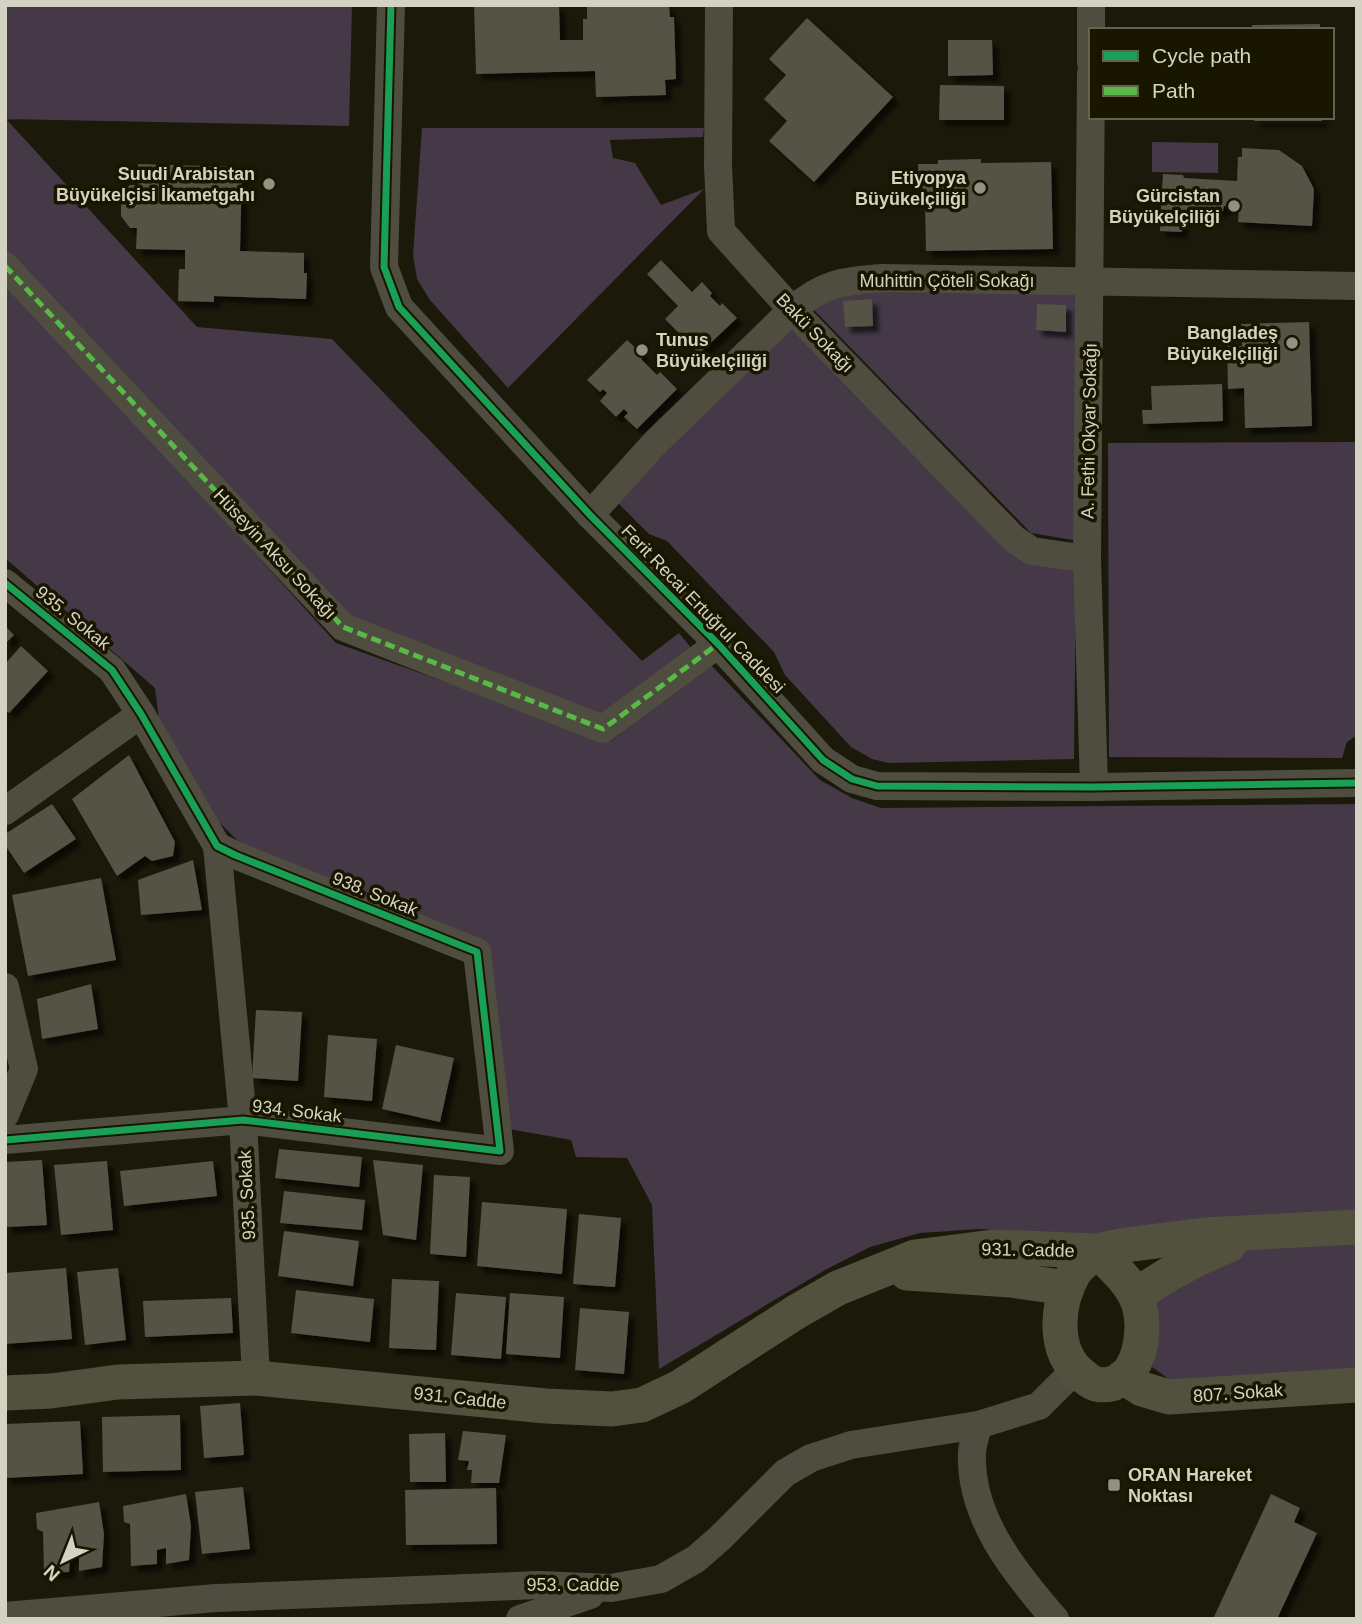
<svg xmlns="http://www.w3.org/2000/svg" width="1362" height="1624" viewBox="0 0 1362 1624" font-family="Helvetica,sans-serif">
  <defs>
    <filter id="shadow"><feDropShadow dx="6" dy="6" stdDeviation="2" flood-color="#0009"/></filter>
  </defs>
  <rect width="100%" height="100%" fill="#1b190a"/>
  <!-- green -->
  <g fill="#453847">
    <polygon points="7,5 352,5 349,126 6,119 197,327 332,339 642,661 679,633 696,654 602,721 353,622 5,255"/>
    <polygon points="422,128 704,128 703,137 610,140 613,158 635,163 661,205 704,189 508,388 430,300 417,279 413,255"/>
    <polygon points="1152,142 1218,143 1218,173 1152,172"/>
    <polygon points="5,278 336,643 611,741 710,664 820,780 852,798 881,808 1357,804 1357,1211 1092,1236 980,1229 920,1233 870,1247 825,1270 659,1369 652,1205 627,1158 576,1157 571,1140 509,1129 487,947 244,847 211,814 160,729 155,688 5,558"/>
    <polygon points="1080,290 1079,541 1031,533 812,308 837,291"/>
    <polygon points="789,326 1016,557 1076,571 1074,759 889,763 872,759 851,747 785,675 774,652 667,541 649,534 615,500"/>
    <polygon points="1357,442 1357,735 1347,742 1342,758 1109,757 1108,443"/>
    <polygon points="1357,1227 1357,1385 1173,1382 1138,1357 1158,1280 1190,1261"/>
  </g>
  <!-- building -->
  <g fill="#545344" filter="url(#shadow)">
    <polygon points="474,5 559,5 560,40 583,40 583,19 587,19 587,5 669,5 670,17 674,17 676,79 665,80 666,95 596,97 595,71 476,74"/>
    <polygon points="807,18 893,97 814,182 769,141 787,121 764,99 786,75 769,59"/>
    <polygon points="1320,24 1320,30 1252,30 1252,25"/>
    <polygon points="948,40 992,40 993,75 948,76"/>
    <polygon points="940,85 1004,86 1004,120 939,120"/>
    <rect x="1254" y="117" width="68" height="4"/>
    <polygon points="1242,148 1279,150 1302,166 1314,189 1312,226 1238,222 1239,207 1224,206 1223,211 1202,210 1202,217 1182,216 1182,232 1160,231 1161,205 1157,205 1158,188 1162,188 1163,174 1183,175 1184,178 1237,181 1238,157 1242,157"/>
    <polygon points="981,159 981,163 1051,162 1053,249 926,251 925,205 928,205 928,196 919,197 918,164 938,164 938,160"/>
    <polygon points="138,164 242,167 240,251 304,253 304,273 307,273 306,299 214,296 214,302 178,301 179,269 185,269 185,250 136,249 137,228 130,228 121,216 121,199 125,190 130,185 138,185"/>
    <polygon points="661,260 692,292 702,282 712,293 710,296 720,306 722,303 737,318 699,354 665,319 678,306 647,274"/>
    <polygon points="872,299 873,326 845,327 843,301"/>
    <polygon points="1037,304 1066,305 1066,332 1036,330"/>
    <polygon points="1309,322 1312,426 1245,428 1244,388 1228,389 1227,346 1242,346 1241,324"/>
    <polygon points="627,340 644,356 641,359 657,375 660,372 677,389 637,429 624,417 628,413 624,409 616,417 600,401 607,393 603,389 600,392 587,380"/>
    <polygon points="1222,384 1223,421 1143,424 1142,410 1152,410 1151,386"/>
    <polygon points="5,626 14,635 5,644"/>
    <polygon points="21,646 48,671 9,713 5,710 5,664"/>
    <polygon points="129,755 175,842 173,856 152,861 145,856 117,876 72,799"/>
    <polygon points="52,804 76,839 24,873 5,845 5,834"/>
    <polygon points="193,860 202,910 141,915 138,880"/>
    <polygon points="101,878 116,960 28,976 12,895"/>
    <polygon points="91,984 98,1029 42,1039 37,999"/>
    <polygon points="256,1010 302,1012 298,1081 252,1078"/>
    <polygon points="328,1035 377,1039 372,1101 324,1097"/>
    <polygon points="396,1045 454,1058 440,1122 382,1109"/>
    <polygon points="279,1149 362,1157 359,1187 275,1178"/>
    <polygon points="42,1160 47,1225 7,1227 5,1162"/>
    <polygon points="373,1160 423,1165 416,1240 383,1235"/>
    <polygon points="107,1161 113,1230 61,1235 54,1165"/>
    <polygon points="213,1161 217,1196 124,1206 120,1171"/>
    <polygon points="434,1175 470,1177 466,1257 430,1254"/>
    <polygon points="284,1191 365,1200 362,1230 280,1223"/>
    <polygon points="482,1202 567,1209 562,1274 477,1266"/>
    <polygon points="579,1214 621,1218 615,1287 573,1284"/>
    <polygon points="284,1231 359,1241 353,1286 278,1276"/>
    <polygon points="66,1268 72,1339 5,1344 5,1273"/>
    <polygon points="118,1268 126,1340 85,1345 77,1272"/>
    <polygon points="392,1279 439,1281 436,1350 389,1348"/>
    <polygon points="296,1290 374,1299 370,1342 291,1333"/>
    <polygon points="456,1293 506,1297 501,1359 451,1355"/>
    <polygon points="510,1293 564,1297 560,1358 506,1354"/>
    <polygon points="231,1298 233,1333 145,1337 143,1301"/>
    <polygon points="580,1308 629,1312 624,1374 575,1370"/>
    <polygon points="240,1403 244,1455 204,1458 200,1406"/>
    <polygon points="180,1415 181,1470 103,1472 102,1417"/>
    <polygon points="80,1421 83,1474 5,1478 5,1424"/>
    <polygon points="463,1431 506,1435 499,1483 471,1483 472,1470 467,1470 469,1461 458,1460"/>
    <polygon points="445,1433 446,1482 410,1482 409,1434"/>
    <polygon points="243,1487 250,1549 202,1554 195,1492"/>
    <polygon points="496,1488 497,1544 406,1545 405,1490"/>
    <polygon points="186,1494 191,1526 189,1560 166,1564 166,1548 157,1550 157,1564 131,1566 130,1524 124,1522 123,1506"/>
    <polygon points="1271,1494 1300,1508 1294,1522 1317,1533 1277,1619 1213,1619"/>
    <polygon points="99,1502 104,1534 102,1567 79,1571 79,1555 70,1558 69,1572 44,1573 43,1532 37,1529 36,1513"/>
  </g>
  <g fill="none" stroke-linecap="round" stroke-linejoin="round">
    <!-- minor -->
    <g stroke="#4f4d40" stroke-width="28">
      <polyline points="391,5 384,267 399,307 590,515 718,644 823,760 852,779 877,786 1094,787 1357,783"/>
      <polyline points="719,5 718,165 721,231 792,310 1014,539 1032,551 1087,559"/>
      <polyline points="1091,5 1091,62"/>
      <polyline points="1091,74 1087,559 1094,787"/>
      <polyline points="5,266 343,627 603,729 718,644"/>
      <path d="M590,515L654,444L792,310C823,283 842,281 882,278L1357,286"/>
      <polyline points="5,583 112,670 141,714 217,846 235,855 477,952 500,1151 243,1120 5,1140"/>
      <polyline points="5,811 141,714"/>
      <polyline points="217,846 243,1120 256,1378"/>
      <polyline points="5,987 24,1069 5,1115"/>
      <path d="M978,1425C976,1434 973,1443 972,1452C969,1517 1015,1573 1055,1619"/>
      <polyline points="5,1616 216,1598 539,1585 611,1588 661,1579 696,1559 720,1538 785,1473 811,1458 851,1445 978,1425 1039,1406 1075,1370"/>
      <polyline points="520,1619 590,1595"/>
    </g>
    <!-- major -->
    <g stroke="#52513e" stroke-width="35">
      <path d="M1097,1251C1111,1265 1126,1278 1135,1295C1151,1324 1140,1393 1096,1384C1091,1383 1086,1378 1082,1375C1052,1352 1056,1304 1074,1273C1079,1265 1089,1258 1097,1251Z"/>
      <polyline points="907,1273 1011,1280 1067,1288"/>
      <path d="M1136,1296C1165,1274 1195,1259 1229,1245"/>
      <polyline points="1123,1377 1142,1389 1169,1397 1357,1385"/>
      <polyline points="5,1393 51,1391 118,1382 256,1378 546,1406 612,1409 642,1405 680,1387 796,1312 838,1288 915,1257 993,1247 1097,1251 1126,1245 1204,1235 1357,1227"/>
    </g>
    <!-- quiet -->
    <polyline stroke="#58b947" stroke-width="5" stroke-dasharray="10 5" stroke-linecap="butt" points="5,266 343,627 603,729 718,644"/>
    <defs>
      <g id="cycleway">
        <polyline points="391,5 384,267 399,307 590,515 718,644 823,760 852,779 877,786 1094,787 1357,783"/>
        <polyline points="5,583 112,670 141,714 217,846 235,855 477,952 500,1151 243,1120 5,1140"/>
      </g>
    </defs>
    <!-- cycleway casing -->
    <use href="#cycleway" stroke="#191600" stroke-width="11"/>
    <!-- cycleway -->
    <use href="#cycleway" stroke="#1a9f57" stroke-width="7"/>
  </g>
  <!-- markers -->
  <g fill="#939182" stroke="#191600" stroke-width="2.5">
    <circle cx="269" cy="184" r="7"/>
    <circle cx="980" cy="188" r="7"/>
    <circle cx="1234" cy="206" r="7"/>
    <circle cx="1292" cy="343" r="7"/>
    <circle cx="642" cy="350" r="7"/>
    <rect x="1107" y="1478" width="14" height="14" rx="3.5"/>
  </g>
  <g text-anchor="middle" stroke-width="7" stroke-linejoin="round" paint-order="stroke">
    <!-- poi labels -->
    <g font-size="18" font-weight="bold" fill="#d4d2c2" stroke="#191600" text-anchor="end">
      <text x="255" y="180">Suudi Arabistan<tspan x="255" dy="21">Büyükelçisi İkametgahı</tspan></text>
      <text x="966" y="184">Etiyopya<tspan x="966" dy="21">Büyükelçiliği</tspan></text>
      <text x="1220" y="202">Gürcistan<tspan x="1220" dy="21">Büyükelçiliği</tspan></text>
      <text x="1278" y="339">Bangladeş<tspan x="1278" dy="21">Büyükelçiliği</tspan></text>
      <text x="656" y="346" text-anchor="start">Tunus<tspan x="656" dy="21">Büyükelçiliği</tspan></text>
      <text x="1128" y="1481" text-anchor="start">ORAN Hareket<tspan x="1128" dy="21">Noktası</tspan></text>
    </g>
    <!-- street labels -->
    <g font-size="18" fill="#d4d2c2" stroke="#191600">
      <text x="947" y="287">Muhittin Çöteli Sokağı</text>
      <text transform="translate(815 333) rotate(46)" y="6">Bakü Sokağı</text>
      <text transform="translate(1089 431) rotate(-89)" y="6">A. Fethi Okyar Sokağı</text>
      <text transform="translate(275 554) rotate(47)" y="6">Hüseyin Aksu Sokağı</text>
      <text transform="translate(703 609) rotate(46)" y="6">Ferit Recai Ertuğrul Caddesi</text>
      <text transform="translate(73 618) rotate(39)" y="6">935. Sokak</text>
      <text transform="translate(375 894) rotate(22)" y="6">938. Sokak</text>
      <text transform="translate(297 1111) rotate(7)" y="6">934. Sokak</text>
      <text transform="translate(247 1195) rotate(-93)" y="6">935. Sokak</text>
      <text transform="translate(1028 1250) rotate(1)" y="6">931. Cadde</text>
      <text transform="translate(1238 1393) rotate(-4)" y="6">807. Sokak</text>
      <text transform="translate(460 1398) rotate(6)" y="6">931. Cadde</text>
      <text x="573" y="1591">953. Cadde</text>
    </g>
  </g>
  <!-- border -->
  <rect width="1362" height="1624" fill="none" stroke="#d4d2c2" stroke-width="14"/>
  <!-- legend -->
  <rect x="1089" y="28" width="245" height="91" fill="#191600" stroke="#64614e" stroke-width="2"/>
  <rect x="1103" y="51" width="35" height="10" fill="#1a9f57" stroke="#64614e" stroke-width="2"/>
  <text x="1152" y="63" font-size="21" fill="#d4d2c2">Cycle path</text>
  <rect x="1103" y="86" width="35" height="10" fill="#58b947" stroke="#64614e" stroke-width="2"/>
  <text x="1152" y="98" font-size="21" fill="#d4d2c2">Path</text>
  <!-- north arrow -->
  <g transform="translate(63 1561) rotate(223)" stroke="#191600" stroke-width="5" paint-order="stroke">
  <path d="M0-5L12 26L0 18L-12 26Z" fill="#d4d2c2"/>
  <text y="-10" font-size="19" font-weight="bold" text-anchor="middle" fill="#d4d2c2">N</text>
  </g>
</svg>
